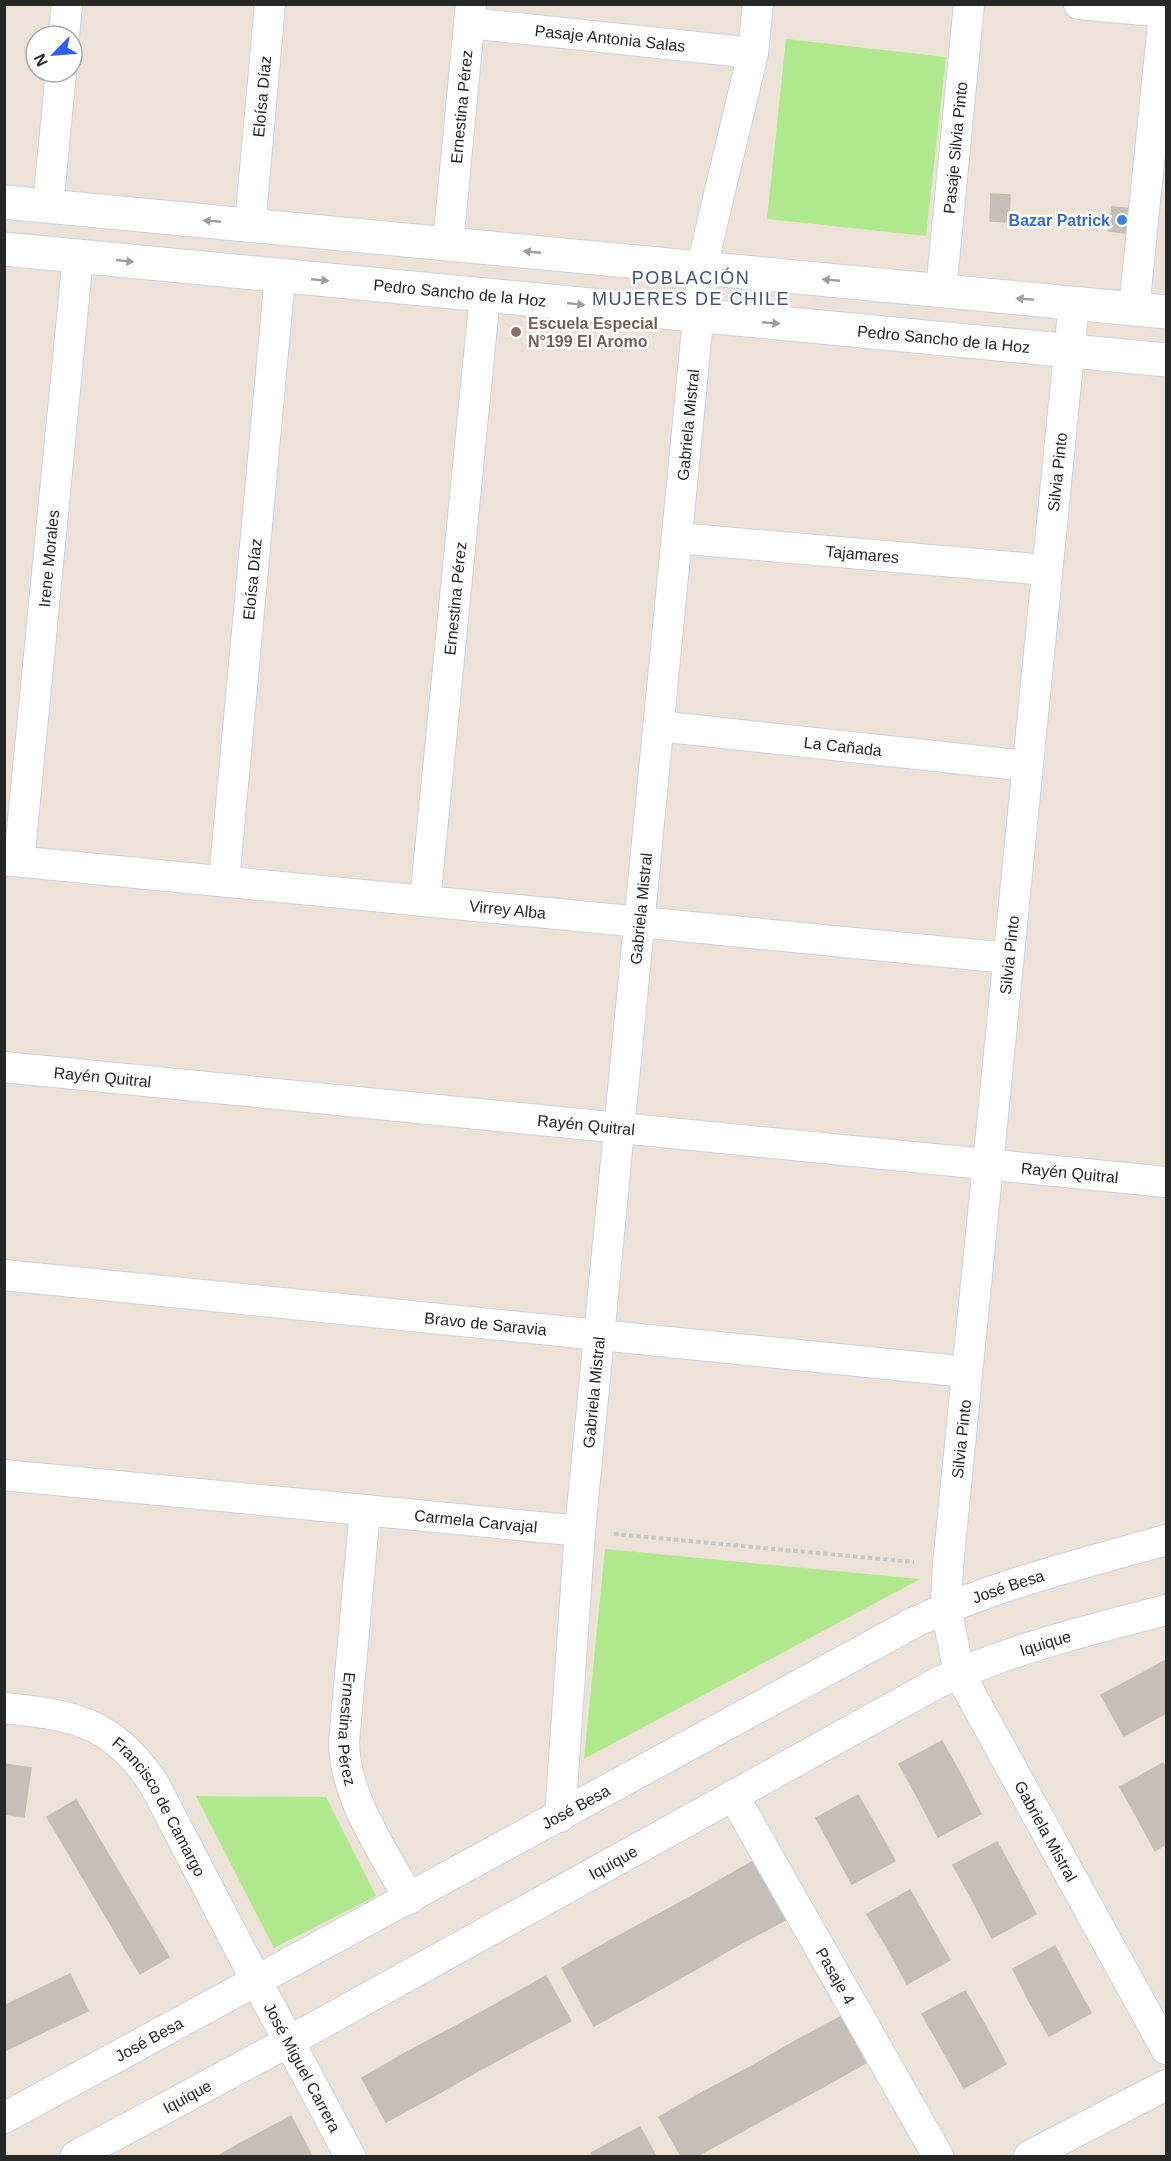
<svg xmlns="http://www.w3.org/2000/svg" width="1171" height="2161" viewBox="0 0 1171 2161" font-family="Arial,sans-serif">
  <rect width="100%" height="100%" fill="#ece2d7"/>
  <!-- green -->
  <g fill="#b0e98d">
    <polygon points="786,39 946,57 926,236 767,219"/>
    <polygon points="605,1549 920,1579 584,1759"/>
    <polygon points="196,1796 326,1797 376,1896 274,1948"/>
  </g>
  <!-- building -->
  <g fill="#c7bfb7" stroke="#c7beb1" stroke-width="1.5">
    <polygon points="991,194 1010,195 1009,222 990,221"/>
    <polygon points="1112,207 1135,209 1133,234 1109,231"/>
    <polygon points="1166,1660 1166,1713 1159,1717 1137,1676"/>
    <polygon points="1137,1676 1159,1717 1124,1736 1101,1695"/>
    <polygon points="942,1741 962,1777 919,1800 899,1764"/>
    <polygon points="1163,1763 1166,1769 1166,1803 1138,1819 1120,1787"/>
    <polygon points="4,1764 31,1768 24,1817 4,1814"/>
    <polygon points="962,1777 981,1814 938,1837 919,1800"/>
    <polygon points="858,1795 877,1828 834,1851 816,1818"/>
    <polygon points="76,1800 169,1957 140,1974 47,1817"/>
    <polygon points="1166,1803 1166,1844 1155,1851 1138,1819"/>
    <polygon points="877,1828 895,1861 852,1884 834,1851"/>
    <polygon points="997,1842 1017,1878 973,1901 953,1865"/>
    <polygon points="757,1859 789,1918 740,1944 708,1887"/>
    <polygon points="1017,1878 1036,1914 992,1938 973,1901"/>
    <polygon points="708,1887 740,1944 691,1972 659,1914"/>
    <polygon points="910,1890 930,1925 888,1949 867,1914"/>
    <polygon points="659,1914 691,1972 643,1999 611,1940"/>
    <polygon points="930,1925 950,1960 907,1984 888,1949"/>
    <polygon points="611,1940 643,1999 594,2026 562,1968"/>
    <polygon points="1055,1946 1073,1980 1030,2003 1013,1969"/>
    <polygon points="70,1974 88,2011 4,2051 4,2006"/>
    <polygon points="546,1976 571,2021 524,2046 500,2002"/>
    <polygon points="1073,1980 1091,2013 1049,2036 1030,2003"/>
    <polygon points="965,1991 986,2027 943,2051 922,2014"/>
    <polygon points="500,2002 524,2046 478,2071 454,2027"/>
    <polygon points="844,2015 869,2061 823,2087 797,2040"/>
    <polygon points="454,2027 478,2071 432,2097 407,2052"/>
    <polygon points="986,2027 1006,2064 964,2088 943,2051"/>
    <polygon points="797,2040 823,2087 777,2112 752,2066"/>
    <polygon points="407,2052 432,2097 386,2122 362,2078"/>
    <polygon points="752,2066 777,2112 730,2138 705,2091"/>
    <polygon points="705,2091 730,2138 697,2156 681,2156 659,2117"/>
    <polygon points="291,2116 312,2156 248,2156 241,2143"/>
    <polygon points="640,2127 656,2156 593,2156 591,2153"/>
    <polygon points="241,2143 248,2156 218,2156"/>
  </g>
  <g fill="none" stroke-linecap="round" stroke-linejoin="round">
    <defs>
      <g id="street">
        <polyline points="1079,4 1166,12"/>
        <path id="s1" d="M469,23L753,53"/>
        <polyline points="64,36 67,4"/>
        <polyline points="48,206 61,72"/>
        <path id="s2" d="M250,225L270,4"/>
        <path id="s3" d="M448,244L471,4"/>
        <path id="s4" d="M941,291L969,4"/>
        <path id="s5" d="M1074,303L948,1565L946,1608L959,1673L1166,2049"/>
        <polyline points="1134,309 1165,4"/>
        <path id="s6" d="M677,538L1047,570"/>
        <path id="s7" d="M658,726L1027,766"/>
        <path id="s8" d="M4,860L1008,958"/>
        <path id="s9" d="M19,861L78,256"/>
        <path id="s10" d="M224,881L280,276"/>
        <path id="s11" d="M425,901L485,295"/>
        <path id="s12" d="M4,1067L1166,1182"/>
        <path id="s13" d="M4,1275L967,1372"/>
        <path id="s14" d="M4,1475L580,1531"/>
        <path id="s15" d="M365,1510L344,1742C344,1796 384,1852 409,1899"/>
        <path id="s16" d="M4,1708C74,1715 113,1722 154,1784L256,1980L350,2156"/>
        <path id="s17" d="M733,1795L938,2156"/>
        <path id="s18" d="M560,1817L580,1531L703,268L707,245L753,53L758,4"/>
        <path id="s19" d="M4,2118L915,1622C995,1585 1081,1564 1166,1540"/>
        <path id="s20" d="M76,2156L288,2042L937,1683C1011,1649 1088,1630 1166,1610"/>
        <polyline points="1029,2156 1166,2085"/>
      </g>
      <g id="secondary">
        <polyline points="4,202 1166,312"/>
        <path id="s21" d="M4,249L1166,360"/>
      </g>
    </defs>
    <!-- street casing -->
    <use href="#street" stroke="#ccd1e3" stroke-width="32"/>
    <!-- secondary casing -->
    <use href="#secondary" stroke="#ccd1e3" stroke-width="35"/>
    <!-- path -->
    <polyline stroke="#c7c7c7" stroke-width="4" stroke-dasharray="4.5 3" stroke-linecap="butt" points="614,1534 914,1562"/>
    <!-- street -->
    <use href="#street" stroke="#fff" stroke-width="30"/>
    <!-- secondary -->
    <use href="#secondary" stroke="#fff" stroke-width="33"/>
  </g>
  <!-- one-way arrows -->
  <defs><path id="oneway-solid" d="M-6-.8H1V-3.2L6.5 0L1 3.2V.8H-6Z" transform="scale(1.5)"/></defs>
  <g fill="#9e9e9e">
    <use href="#oneway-solid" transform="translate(212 221) rotate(-175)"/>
    <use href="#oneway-solid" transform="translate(532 252) rotate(-175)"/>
    <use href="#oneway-solid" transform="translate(125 261) rotate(6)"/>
    <use href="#oneway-solid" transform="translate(320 280) rotate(5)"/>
    <use href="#oneway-solid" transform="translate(831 280) rotate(-175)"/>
    <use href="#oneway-solid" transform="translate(1025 299) rotate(-175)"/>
    <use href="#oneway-solid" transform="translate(576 304) rotate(6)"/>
    <use href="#oneway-solid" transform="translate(771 323) rotate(5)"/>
  </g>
  <!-- markers -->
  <circle fill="#3f7fe0" stroke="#fff" stroke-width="2" cx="1122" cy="220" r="6"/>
  <circle fill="#8d6e63" stroke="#fff" stroke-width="2" cx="516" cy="332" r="6"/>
  <g text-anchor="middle" stroke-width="5" stroke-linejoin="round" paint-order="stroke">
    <!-- street labels -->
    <g font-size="16" fill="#272727" stroke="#fff">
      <text dy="6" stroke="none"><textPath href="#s1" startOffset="142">Pasaje Antonia Salas</textPath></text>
      <text dy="6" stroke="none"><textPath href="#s2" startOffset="129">Eloísa Díaz</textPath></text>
      <text dy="6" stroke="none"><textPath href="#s3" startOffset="138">Ernestina Pérez</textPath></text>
      <text dy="6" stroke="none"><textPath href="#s4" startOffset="144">Pasaje Silvia Pinto</textPath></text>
      <text dy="6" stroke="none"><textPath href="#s21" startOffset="458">Pedro Sancho de la Hoz</textPath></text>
      <text dy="6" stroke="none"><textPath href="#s21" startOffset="944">Pedro Sancho de la Hoz</textPath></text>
      <text dy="6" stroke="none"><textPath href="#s18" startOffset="1398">Gabriela Mistral</textPath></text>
      <text transform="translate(1057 472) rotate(-84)" y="6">Silvia Pinto</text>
      <text dy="6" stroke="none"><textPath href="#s6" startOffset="186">Tajamares</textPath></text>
      <text dy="6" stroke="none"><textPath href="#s9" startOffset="304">Irene Morales</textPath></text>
      <text dy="6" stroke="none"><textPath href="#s10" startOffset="303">Eloísa Díaz</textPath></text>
      <text dy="6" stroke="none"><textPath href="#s11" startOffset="304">Ernestina Pérez</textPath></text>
      <text dy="6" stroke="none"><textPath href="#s7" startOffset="186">La Cañada</textPath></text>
      <text dy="6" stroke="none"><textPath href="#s18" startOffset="912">Gabriela Mistral</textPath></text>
      <text dy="6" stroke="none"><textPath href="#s8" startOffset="506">Virrey Alba</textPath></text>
      <text transform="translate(1009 955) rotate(-84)" y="6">Silvia Pinto</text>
      <text dy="6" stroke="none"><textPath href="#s12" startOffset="99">Rayén Quitral</textPath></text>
      <text dy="6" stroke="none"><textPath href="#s12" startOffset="585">Rayén Quitral</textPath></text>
      <text dy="6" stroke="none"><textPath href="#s12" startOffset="1071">Rayén Quitral</textPath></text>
      <text dy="6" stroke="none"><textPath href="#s13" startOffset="484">Bravo de Saravia</textPath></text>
      <text dy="6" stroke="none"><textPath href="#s18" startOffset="426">Gabriela Mistral</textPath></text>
      <text transform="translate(961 1439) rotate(-84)" y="6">Silvia Pinto</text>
      <text dy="6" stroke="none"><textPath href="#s14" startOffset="474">Carmela Carvajal</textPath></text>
      <text dy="6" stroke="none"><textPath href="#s19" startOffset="1137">José Besa</textPath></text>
      <text dy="6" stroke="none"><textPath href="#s20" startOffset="1098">Iquique</textPath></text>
      <text dy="6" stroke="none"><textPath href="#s15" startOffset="220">Ernestina Pérez</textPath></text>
      <text dy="6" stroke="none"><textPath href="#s19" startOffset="651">José Besa</textPath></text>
      <text dy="6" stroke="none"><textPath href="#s16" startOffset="198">Francisco de Camargo</textPath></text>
      <text dy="6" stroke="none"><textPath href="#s5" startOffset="1558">Gabriela Mistral</textPath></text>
      <text dy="6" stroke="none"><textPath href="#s20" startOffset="612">Iquique</textPath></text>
      <text dy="6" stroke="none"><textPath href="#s17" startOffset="208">Pasaje 4</textPath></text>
      <text dy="6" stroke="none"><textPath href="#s19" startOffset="165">José Besa</textPath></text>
      <text dy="6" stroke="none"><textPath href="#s16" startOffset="496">José Miguel Carrera</textPath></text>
      <text dy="6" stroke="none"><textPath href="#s20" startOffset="126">Iquique</textPath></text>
    </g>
    <!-- shop labels -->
    <g font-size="16" font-weight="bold" fill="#366cbe" stroke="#fff" text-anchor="end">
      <text x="1110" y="226">Bazar Patrick</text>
    </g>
    <!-- education labels -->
    <g font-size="16" font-weight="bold" fill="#785e54" stroke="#fff" text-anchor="start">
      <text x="528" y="329">Escuela Especial<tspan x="528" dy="18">N°199 El Aromo</tspan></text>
    </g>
    <!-- neighbourhood labels -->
    <g font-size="18" letter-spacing="1.5" fill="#44507c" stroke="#fff">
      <text x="691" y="284">POBLACIÓN<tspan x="691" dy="21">MUJERES DE CHILE</tspan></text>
    </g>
  </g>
  <!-- border -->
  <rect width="1171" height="2161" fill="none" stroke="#272727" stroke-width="12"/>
  <!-- north arrow -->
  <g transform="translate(54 54) rotate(245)"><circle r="28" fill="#ffffff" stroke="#a9a9a9" stroke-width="1.5"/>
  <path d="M0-4.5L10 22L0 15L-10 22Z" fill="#3160ff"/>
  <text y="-9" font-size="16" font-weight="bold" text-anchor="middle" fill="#272727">N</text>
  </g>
</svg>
